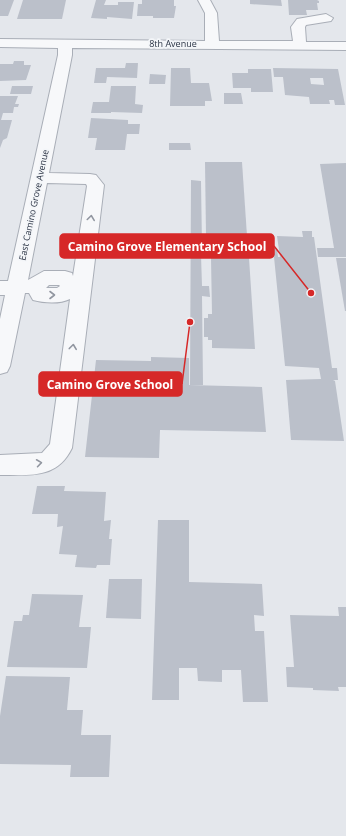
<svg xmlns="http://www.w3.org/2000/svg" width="346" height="836" viewBox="0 0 346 836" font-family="'Open Sans',sans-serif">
  <rect width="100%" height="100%" fill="#e4e7ec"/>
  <!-- building -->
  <g fill="#bbc0ca" fill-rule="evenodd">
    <polygon points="0,0 14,0 8,16 0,16"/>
    <polygon points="23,0 66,0 62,19 17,19"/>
    <polygon points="96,0 106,0 104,5 118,5 118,2 134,2 132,19 107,17 107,19 91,18"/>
    <polygon points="142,0 174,0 174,6 176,6 174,18 153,18 153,16 137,16 138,4 142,4"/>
    <polygon points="250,0 281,0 282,6 250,4"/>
    <polygon points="288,0 317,0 319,1 319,3 317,3 318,10 306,10 307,15 289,15"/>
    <polygon points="14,61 24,61 24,65 31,65 26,80 0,81 0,64 13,64"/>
    <polygon points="126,63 138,63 137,78 107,77 106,83 94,83 96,68 125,68"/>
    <polygon points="171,68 190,68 191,83 209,83 212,101 205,101 205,106 170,106"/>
    <path d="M273,68L338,69L345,105H335L334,100H329L330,104H310L309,97L285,95L283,77H274ZM310,78H323L324,85L311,84Z"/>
    <polygon points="248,69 271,69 273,92 251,92 251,88 233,88 232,73 248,73"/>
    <polygon points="150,74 166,75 165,84 149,84"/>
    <polygon points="12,86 33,86 31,94 10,94"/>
    <polygon points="111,86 136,86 135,104 143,105 142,113 111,112 111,113 91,113 93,102 109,102"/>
    <polygon points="224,93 241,93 243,104 224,104"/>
    <polygon points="0,96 18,96 15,104 19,104 18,107 14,107 13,113 3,113 1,120 12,120 7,138 3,140 0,148"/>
    <polygon points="91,118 128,120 128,124 140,124 139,134 127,134 125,150 95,150 97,138 88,138"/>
    <polygon points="169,143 190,143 191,150 169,150"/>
    <polygon points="205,162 242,162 247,236 206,235"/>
    <polygon points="346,163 346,257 318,257 317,248 340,248 334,248 320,164"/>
    <polygon points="191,180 201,181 202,247 238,247 238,237 247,237 248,248 277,248 278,257 201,255 202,286 209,286 210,297 202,296 203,385 190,385"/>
    <polygon points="302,231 312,231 312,237 314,237 332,368 337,368 338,380 333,380 335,381 344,441 291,440 286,380 321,379 319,368 285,366 274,257 280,257 277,236 303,237"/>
    <polygon points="211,258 249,258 255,349 212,348 212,340 208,340 208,337 204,337 204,318 208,318 208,314 212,314"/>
    <polygon points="336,258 346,258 346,311 345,311"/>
    <polygon points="151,357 189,358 189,385 262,387 266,432 160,430 159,458 85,457 96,360 151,361"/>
    <polygon points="37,486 65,486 64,491 106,492 104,521 111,520 109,539 112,539 110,565 97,565 96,568 75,567 77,555 59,554 63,526 57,527 58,514 32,514"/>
    <polygon points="158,520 189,520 189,582 262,584 264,616 254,615 255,631 264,631 268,702 243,702 241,670 222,670 222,682 198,681 197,668 179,668 179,700 152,700"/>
    <polygon points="109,579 142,579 141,619 106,618"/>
    <polygon points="32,594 83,595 79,627 91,627 87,668 7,667 14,621 22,621 23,615 29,615"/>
    <polygon points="338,607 346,607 346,687 338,687 339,691 313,690 313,688 287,687 286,667 294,667 290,615 339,616"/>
    <polygon points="6,676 70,677 67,710 83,710 81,735 111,735 109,777 70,777 71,765 0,764 0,716"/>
  </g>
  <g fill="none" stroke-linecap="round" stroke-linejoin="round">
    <defs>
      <path id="minor" d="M198,0H210L217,13L219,41H293L291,27L297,19L326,14L333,18L331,21L306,25L305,27L306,42H346V50L72,48V55L49,173L90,174L96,175L104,185L72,448C57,479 30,475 0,475V455L42,453L50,444L70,299C60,304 44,303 33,300L29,293H25L10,366L7,372L0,374V319L5,295H0V281H8L58,55V48L0,47V39L205,41V13ZM47,183L86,184L87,186L73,276L72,273L65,271H44L28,280ZM49,285H59L60,286L57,288H46Z"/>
    </defs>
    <!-- minor casing -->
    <use href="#minor" stroke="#a9aeb7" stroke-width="2"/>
    <!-- minor -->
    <use href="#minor" fill="#f7f8fa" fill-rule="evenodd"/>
  </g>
  <!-- one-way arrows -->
  <defs><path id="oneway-chevron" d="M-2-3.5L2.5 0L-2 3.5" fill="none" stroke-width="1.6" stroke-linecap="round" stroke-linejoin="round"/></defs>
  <g stroke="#9196a0">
    <use href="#oneway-chevron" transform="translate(91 218) rotate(-82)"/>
    <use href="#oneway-chevron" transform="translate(52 295)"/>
    <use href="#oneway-chevron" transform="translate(73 347) rotate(-83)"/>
    <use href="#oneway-chevron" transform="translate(39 463) rotate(-8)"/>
  </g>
  <g text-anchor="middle" stroke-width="3.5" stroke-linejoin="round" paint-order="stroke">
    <!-- far-street labels -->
    <g font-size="9" fill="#2b3445" stroke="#f4f6f9">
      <text x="173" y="47">8th Avenue</text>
      <text transform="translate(34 205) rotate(-78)" y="3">East Camino Grove Avenue</text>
    </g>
  </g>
  <!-- callouts -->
  <path fill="none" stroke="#d62828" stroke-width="1.5" d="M311 293L274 246M190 322L182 384"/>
  <g fill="#d62828" stroke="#f4f6f9" stroke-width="1.5">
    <circle cx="311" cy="293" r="4"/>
    <circle cx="190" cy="322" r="4"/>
  </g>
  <g fill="#d62828" stroke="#d62828" stroke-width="1.5">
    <rect x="60" y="234" width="214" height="24" rx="4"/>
    <rect x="39" y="372" width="143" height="24" rx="4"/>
  </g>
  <g font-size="12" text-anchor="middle" font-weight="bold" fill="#fff">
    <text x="167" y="251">Camino Grove Elementary School</text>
    <text x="110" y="389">Camino Grove School</text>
  </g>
</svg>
